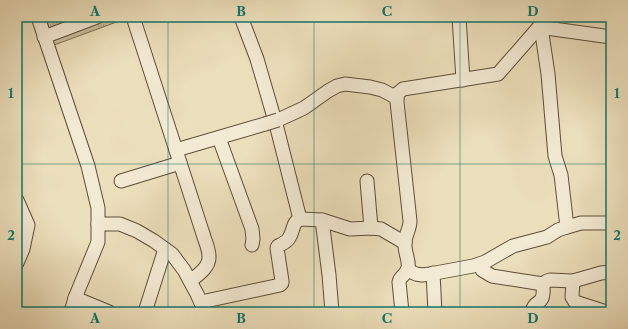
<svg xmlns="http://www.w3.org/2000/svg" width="628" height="329" viewBox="0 0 628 329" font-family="'Libre Caslon Text',serif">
  <defs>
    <pattern id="park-tufts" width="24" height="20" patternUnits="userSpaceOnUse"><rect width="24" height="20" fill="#ccbe9e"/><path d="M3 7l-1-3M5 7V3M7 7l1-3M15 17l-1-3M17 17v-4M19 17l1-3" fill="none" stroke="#b0a387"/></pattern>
  </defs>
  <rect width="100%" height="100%" fill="#ecdfbb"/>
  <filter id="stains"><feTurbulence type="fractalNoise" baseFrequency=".005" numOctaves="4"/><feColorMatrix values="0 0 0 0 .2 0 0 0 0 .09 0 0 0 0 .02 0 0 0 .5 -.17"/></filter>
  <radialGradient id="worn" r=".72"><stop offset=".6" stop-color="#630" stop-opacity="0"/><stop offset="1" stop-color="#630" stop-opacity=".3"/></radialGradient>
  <!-- park -->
  <polygon fill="url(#park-tufts)" stroke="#7d6d56" points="45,17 121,17 122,20 54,45"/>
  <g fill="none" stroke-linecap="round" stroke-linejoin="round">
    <defs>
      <g id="street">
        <polyline points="38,17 88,166 98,208 98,242 75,298 71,312"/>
        <path d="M133,17L204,237C206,243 209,250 209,256C210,267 198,275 190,281"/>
        <polyline points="241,17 257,59 277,128 299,215 301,219"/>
        <polyline points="459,17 463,80"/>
        <polyline points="541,27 548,74 555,156 561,175 567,227"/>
        <polyline points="44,37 97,17"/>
        <polyline points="278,120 304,108 328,91 337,86 345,84 370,87 382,90 397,98"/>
        <polyline points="219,138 252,229 253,239 252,245"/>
        <polyline points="176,150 265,124"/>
        <polyline points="121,181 180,163"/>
        <polyline points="367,181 371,228"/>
        <polyline points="17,200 28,225 23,249 17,263"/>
        <polyline points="322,220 329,275 332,312"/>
        <polyline points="98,224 120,224 137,231 154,241 172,254 184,270 197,294 205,312"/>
        <polyline points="407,270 416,274 422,275 430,274 473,266 485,262 513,246 547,237 558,230 567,227 581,223 611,223"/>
        <polyline points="482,270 492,276 543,284"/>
        <polyline points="433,273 435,312"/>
        <polyline points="573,281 572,297 575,302 606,312"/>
        <polyline points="75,298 109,312"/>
        <path d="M201,302L280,285L282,283V281L277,248L278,246C282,244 287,242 289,238C294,231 292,221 301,219L322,220L350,229L371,228L381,229L405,243"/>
        <polyline points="145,312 165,249"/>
        <path d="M402,312L399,282C400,276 406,275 408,269C410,261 404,252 405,243C405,235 410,229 410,221L397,102V94L403,89L498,74L539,27L611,37"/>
        <path d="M532,312C534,301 539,305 542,298C544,294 543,288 543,284L547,281L550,280L573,281L601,273L611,272"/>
      </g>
    </defs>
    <!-- street casing -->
    <use href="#street" stroke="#5e4d3a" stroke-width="15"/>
    <!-- street -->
    <use href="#street" stroke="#f3ead3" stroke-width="13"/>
    <defs>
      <polyline id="street-bridge" points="265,124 278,120"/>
    </defs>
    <!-- street-bridge casing -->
    <use href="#street-bridge" stroke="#5e4d3a" stroke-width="15" stroke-linecap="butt"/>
    <!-- street-bridge -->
    <use href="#street-bridge" stroke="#f3ead3" stroke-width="13"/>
  </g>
  <!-- grid -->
  <path fill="none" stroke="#0f766e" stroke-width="1" stroke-opacity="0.55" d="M168,17V312M314,17V312M460,17V312M17,164H611"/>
  <!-- margin -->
  <rect width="628" height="329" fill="none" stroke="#ecdfbb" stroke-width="44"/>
  <rect x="22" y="22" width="584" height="285" fill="none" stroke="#0f766e" stroke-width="1.5"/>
  <g font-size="13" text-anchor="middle" font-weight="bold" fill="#0f766e">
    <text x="95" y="16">A</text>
    <text x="241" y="16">B</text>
    <text x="387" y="16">C</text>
    <text x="533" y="16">D</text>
    <text x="11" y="98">1</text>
    <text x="617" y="98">1</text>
    <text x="11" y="240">2</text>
    <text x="617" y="240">2</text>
    <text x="95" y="323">A</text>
    <text x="241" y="323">B</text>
    <text x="387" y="323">C</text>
    <text x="533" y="323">D</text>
  </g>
  <rect width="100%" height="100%" filter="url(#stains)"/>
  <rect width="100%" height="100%" fill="url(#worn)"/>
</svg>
